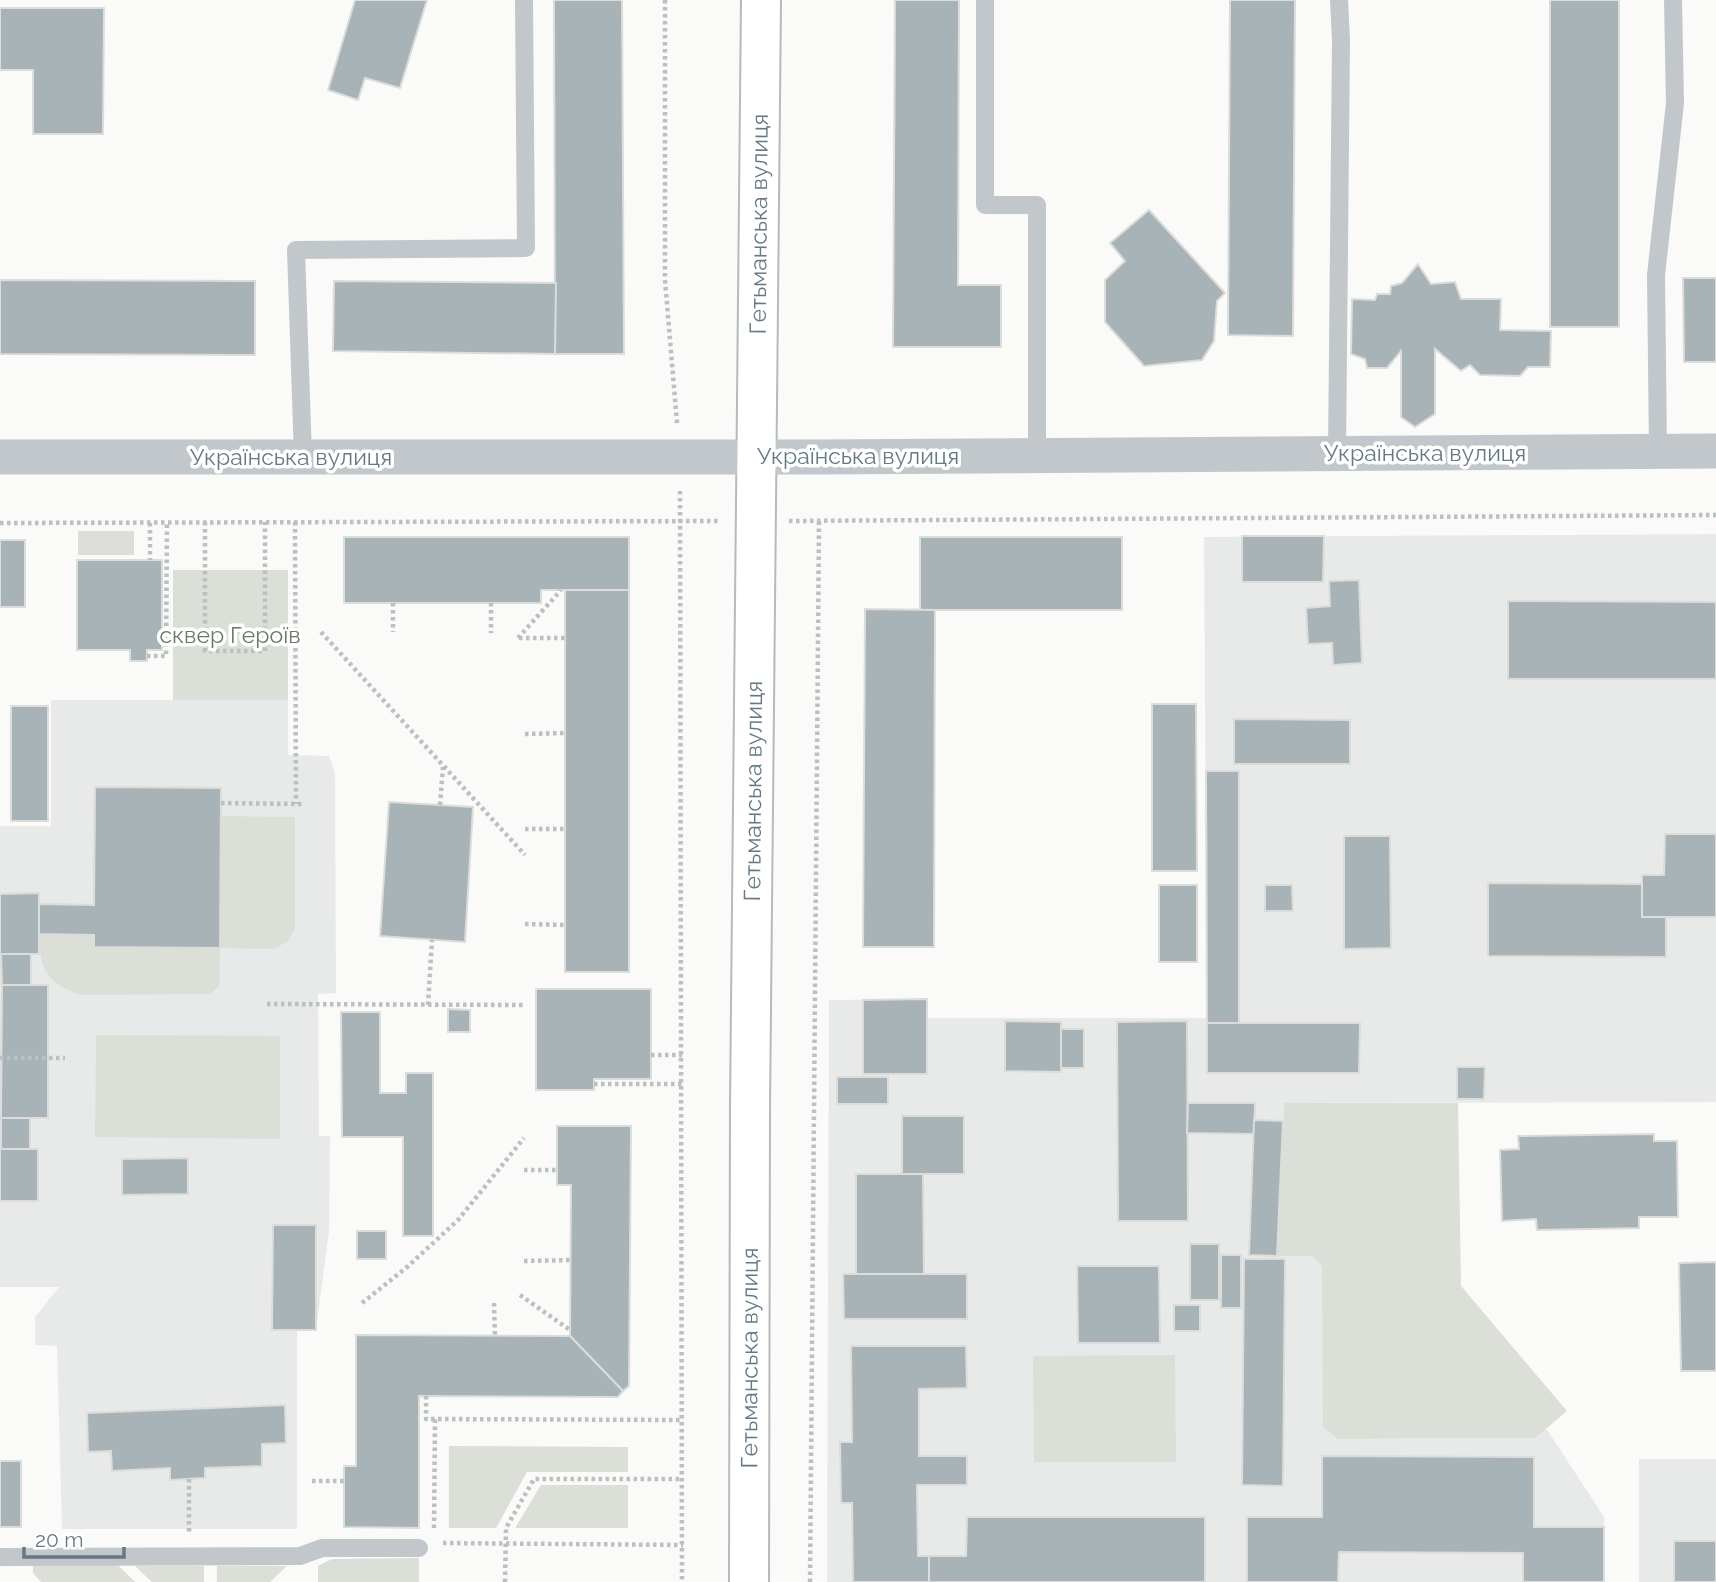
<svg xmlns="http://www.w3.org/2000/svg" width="1716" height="1582" viewBox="0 0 1716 1582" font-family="Raleway,sans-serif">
  <rect width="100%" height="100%" fill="#fafaf8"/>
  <!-- built -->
  <g fill="#e8eae9">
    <polygon points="1716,534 1716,1102 1284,1103 1277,1256 1312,1256 1323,1266 1323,1427 1339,1439 1534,1438 1546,1428 1604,1517 1604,1582 827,1582 829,1000 927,999 928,1018 1207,1018 1204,537"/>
    <polygon points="51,700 288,700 288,755 329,756 335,773 336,993 318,994 319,1136 330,1136 329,1231 316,1330 297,1331 297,1529 62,1529 57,1346 35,1345 35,1317 59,1287 0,1287 0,826 51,826"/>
    <rect x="1639" y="1459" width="77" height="123"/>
  </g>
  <!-- green -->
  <g fill="#dbdfd7">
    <rect x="78" y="531" width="56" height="24"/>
    <rect x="173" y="570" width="115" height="130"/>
    <path d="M221,816L295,817V929L287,942L273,949L220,948L219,987L210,994L80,995C47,983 39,969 39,934L94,935V947L219,948Z"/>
    <polygon points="96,1035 280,1036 280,1139 95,1137"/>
    <polygon points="1284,1103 1458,1103 1461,1286 1567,1411 1535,1438 1338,1439 1323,1427 1322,1266 1312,1256 1277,1256"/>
    <polygon points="1175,1355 1176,1462 1034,1462 1033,1356"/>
    <polygon points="449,1446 628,1447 628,1472 527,1472 496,1528 449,1528"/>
    <polygon points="541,1485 628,1485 628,1528 515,1528"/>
    <polygon points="419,1558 419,1582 318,1582 318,1566 332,1559"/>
    <polygon points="33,1565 118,1565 135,1582 41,1582 33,1573"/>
    <polygon points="135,1566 204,1566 204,1582 152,1582"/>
    <polygon points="217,1566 287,1566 270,1582 217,1582"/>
  </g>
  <!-- building -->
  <g fill="#a7b3b7" stroke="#dcdcda" stroke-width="2">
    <polygon points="355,0 427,0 400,88 365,78 358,100 328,90"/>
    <polygon points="554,0 622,0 624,354 555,354"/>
    <polygon points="895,0 959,0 958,285 1001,285 1001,347 893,347"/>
    <polygon points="1230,0 1295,0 1293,336 1228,335"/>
    <rect x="1550" y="0" width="69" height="327"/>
    <polygon points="0,8 104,8 103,134 33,134 33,70 0,70"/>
    <polygon points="1149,210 1225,293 1217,301 1214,341 1202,360 1144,366 1105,322 1105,280 1125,261 1110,243"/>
    <polygon points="1418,264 1431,284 1455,282 1461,299 1501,299 1500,330 1551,331 1550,367 1528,367 1520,376 1480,375 1470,365 1461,371 1435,349 1435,414 1415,427 1401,417 1401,351 1387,368 1367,368 1365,359 1351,354 1352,299 1375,300 1377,294 1390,294 1391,286 1402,283"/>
    <polygon points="1683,278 1716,278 1716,362 1684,362"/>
    <polygon points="0,280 255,281 255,355 0,354"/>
    <polygon points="334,281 556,283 555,354 333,351"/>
    <polygon points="1242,536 1324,536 1323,582 1242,582"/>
    <polygon points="344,537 629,537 629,590 541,590 541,603 344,603"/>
    <rect x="920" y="537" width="202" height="73"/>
    <rect x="0" y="540" width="25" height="67"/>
    <polygon points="77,560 162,560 162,650 147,650 147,661 130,661 130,650 77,650"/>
    <polygon points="1359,580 1362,663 1333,665 1332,643 1308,644 1306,608 1330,606 1329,581"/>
    <rect x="565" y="590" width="64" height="382"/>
    <polygon points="1508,601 1716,602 1716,679 1508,679"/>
    <polygon points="865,609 935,610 934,947 863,947"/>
    <polygon points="1152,704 1196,704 1197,871 1152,871"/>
    <rect x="11" y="706" width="37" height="115"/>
    <polygon points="1234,719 1350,720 1350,764 1234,764"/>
    <polygon points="1206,771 1239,771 1239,1023 1207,1023"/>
    <polygon points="95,787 221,788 220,948 94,947 94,935 39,934 39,954 31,954 31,985 48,985 48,1118 30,1118 30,1149 38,1149 38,1201 0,1201 2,985 0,894 39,893 39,904 94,905"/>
    <polygon points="95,787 221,788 220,948 94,947 94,935 39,934 39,904 94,905"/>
    <polygon points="389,802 473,807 465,942 380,936"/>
    <polygon points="1665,834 1716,834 1716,917 1642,917 1642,875 1664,875"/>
    <polygon points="1344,836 1390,836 1391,948 1344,949"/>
    <polygon points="1488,883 1642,884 1642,917 1666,917 1666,957 1488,956"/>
    <rect x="1159" y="885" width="38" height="77"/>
    <polygon points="1265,885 1292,885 1293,911 1265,911"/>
    <polygon points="39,893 39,954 0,954 0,894"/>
    <polygon points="1,954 31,954 31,985 2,985"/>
    <polygon points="2,985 48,985 48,1118 1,1118"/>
    <polygon points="536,989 651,989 651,1079 594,1079 594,1090 536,1090"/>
    <polygon points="927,999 927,1074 863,1074 863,1000"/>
    <polygon points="448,1009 470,1010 470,1032 448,1032"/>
    <polygon points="341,1012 380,1012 380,1093 406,1093 406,1073 433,1073 433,1236 403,1236 403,1137 342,1137"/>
    <polygon points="1005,1021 1061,1022 1061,1072 1005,1071"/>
    <polygon points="1187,1021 1188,1221 1118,1221 1117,1022"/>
    <polygon points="1207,1023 1360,1023 1359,1073 1207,1073"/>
    <rect x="1061" y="1029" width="23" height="39"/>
    <polygon points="1457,1067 1485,1067 1484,1099 1457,1099"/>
    <rect x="837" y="1077" width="51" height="27"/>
    <polygon points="1188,1103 1255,1103 1254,1134 1187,1133"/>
    <rect x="902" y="1116" width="62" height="58"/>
    <rect x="1" y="1118" width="29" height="31"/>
    <polygon points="1254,1120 1283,1121 1277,1256 1249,1255"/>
    <polygon points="557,1126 631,1126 629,1386 623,1391 570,1336 571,1185 557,1185"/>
    <polygon points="1654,1134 1654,1141 1677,1141 1678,1217 1639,1217 1639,1228 1537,1230 1536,1219 1502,1221 1500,1150 1519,1149 1518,1136"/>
    <rect x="0" y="1149" width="38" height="52"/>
    <polygon points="188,1158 188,1194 122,1195 122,1159"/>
    <polygon points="856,1174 923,1174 924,1274 856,1274"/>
    <polygon points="273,1225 316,1225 316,1330 272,1330"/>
    <rect x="357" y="1231" width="29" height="28"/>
    <rect x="1190" y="1244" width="29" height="56"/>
    <rect x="1221" y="1255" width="20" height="53"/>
    <polygon points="1244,1259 1285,1259 1283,1486 1242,1485"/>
    <polygon points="1716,1262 1716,1371 1681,1371 1679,1263"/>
    <polygon points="1077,1266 1159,1266 1160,1343 1078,1343"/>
    <polygon points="843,1274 967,1274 967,1319 844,1319"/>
    <rect x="1174" y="1305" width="26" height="26"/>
    <polygon points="356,1335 570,1336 623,1391 618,1397 419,1396 419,1528 344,1527 344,1466 356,1466"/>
    <polygon points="851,1346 966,1346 967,1388 919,1389 919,1456 967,1456 967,1485 917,1485 918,1556 929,1556 929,1582 853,1582 852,1503 841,1503 840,1442 852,1442"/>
    <polygon points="285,1405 286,1443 262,1444 262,1466 205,1468 205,1478 170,1480 170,1468 112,1471 111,1451 88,1452 87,1413"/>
    <polygon points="1322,1456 1534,1457 1534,1527 1604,1527 1604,1582 1523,1582 1523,1553 1339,1552 1338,1582 1247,1582 1247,1517 1322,1517"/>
    <rect x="0" y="1461" width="21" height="66"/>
    <polygon points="967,1517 1205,1517 1205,1582 929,1582 929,1556 966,1556"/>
    <rect x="1674" y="1541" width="42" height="41"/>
  </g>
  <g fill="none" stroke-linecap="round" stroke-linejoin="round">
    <defs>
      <g id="trunk">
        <path id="s1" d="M749,1582L750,1107L761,0"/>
      </g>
    </defs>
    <!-- trunk casing -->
    <use href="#trunk" stroke="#b4babd" stroke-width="42"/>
    <!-- path -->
    <g stroke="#bbc0c2" stroke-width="4.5" stroke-dasharray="3.5 3.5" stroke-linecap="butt">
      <polyline points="665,0 665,280 677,423"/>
      <polyline points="680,491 682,1582"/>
      <polyline points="789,521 1716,515"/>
      <polyline points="205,522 205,651 265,651 265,522"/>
      <polyline points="295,522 296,804"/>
      <polyline points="0,523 721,521"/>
      <polyline points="150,523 150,560"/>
      <polyline points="393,603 393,632"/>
      <polyline points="491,603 491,633"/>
      <polyline points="321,632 525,855"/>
      <polyline points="518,638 561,590"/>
      <polyline points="519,638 565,638"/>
      <polyline points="147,656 166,656 167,522"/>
      <polyline points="525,734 565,733"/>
      <polyline points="221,803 304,804"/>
      <polyline points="440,805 443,767"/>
      <polyline points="525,829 565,829"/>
      <polyline points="525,924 565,925"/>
      <polyline points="267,1004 525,1005"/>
      <polyline points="428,1005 432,940"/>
      <polyline points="651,1055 682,1055"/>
      <polyline points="0,1058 65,1058"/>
      <polyline points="594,1084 682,1084"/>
      <polyline points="524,1170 557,1170"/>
      <polyline points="524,1261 570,1260"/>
      <polyline points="520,1295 570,1330"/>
      <polyline points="362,1303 406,1268 458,1220 524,1138"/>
      <polyline points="494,1303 495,1336"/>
      <polyline points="426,1396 426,1419 435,1419"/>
      <polyline points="189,1479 189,1534"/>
      <polyline points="312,1481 344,1481"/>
      <polyline points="434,1528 435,1419 682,1420"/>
      <polyline points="443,1543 683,1545"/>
      <polyline points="505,1582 506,1528 534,1479 682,1479"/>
      <polyline points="810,1582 819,521"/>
    </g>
    <!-- service -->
    <g stroke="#c1c7ca" stroke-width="18">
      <polyline points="985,0 985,205 1037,205 1037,456"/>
      <polyline points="1658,451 1656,275 1675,103 1673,0"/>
      <polyline points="1337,454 1341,40 1339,0"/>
      <polyline points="303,457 296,250 526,248 524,0"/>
      <polyline points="0,1557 300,1556 322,1548 419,1548"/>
    </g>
    <!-- minor -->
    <polyline stroke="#c1c7ca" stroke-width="35" points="0,457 816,457 1716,451"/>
    <!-- trunk -->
    <use href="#trunk" stroke="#fff" stroke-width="38"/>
  </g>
  <g text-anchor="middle" stroke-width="7" stroke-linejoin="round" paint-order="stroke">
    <!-- street labels -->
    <g font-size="23" fill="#647983" stroke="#fff">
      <text dy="8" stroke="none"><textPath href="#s1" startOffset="1358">Гетьманська вулиця</textPath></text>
      <text x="1425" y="461">Українська вулиця</text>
      <text x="858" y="464">Українська вулиця</text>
      <text x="291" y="465">Українська вулиця</text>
      <text dy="8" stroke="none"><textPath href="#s1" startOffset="791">Гетьманська вулиця</textPath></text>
      <text dy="8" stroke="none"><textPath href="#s1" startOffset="224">Гетьманська вулиця</textPath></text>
    </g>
    <!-- park labels -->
    <g font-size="23" fill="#6a7a63" stroke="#fff">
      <text x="230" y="643">сквер Героїв</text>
    </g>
  </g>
  <!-- scale -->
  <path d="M24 1547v10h100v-10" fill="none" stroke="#647983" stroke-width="3.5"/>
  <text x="35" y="1547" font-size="21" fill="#647983" stroke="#ffffff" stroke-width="5" paint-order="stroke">20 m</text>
</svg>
